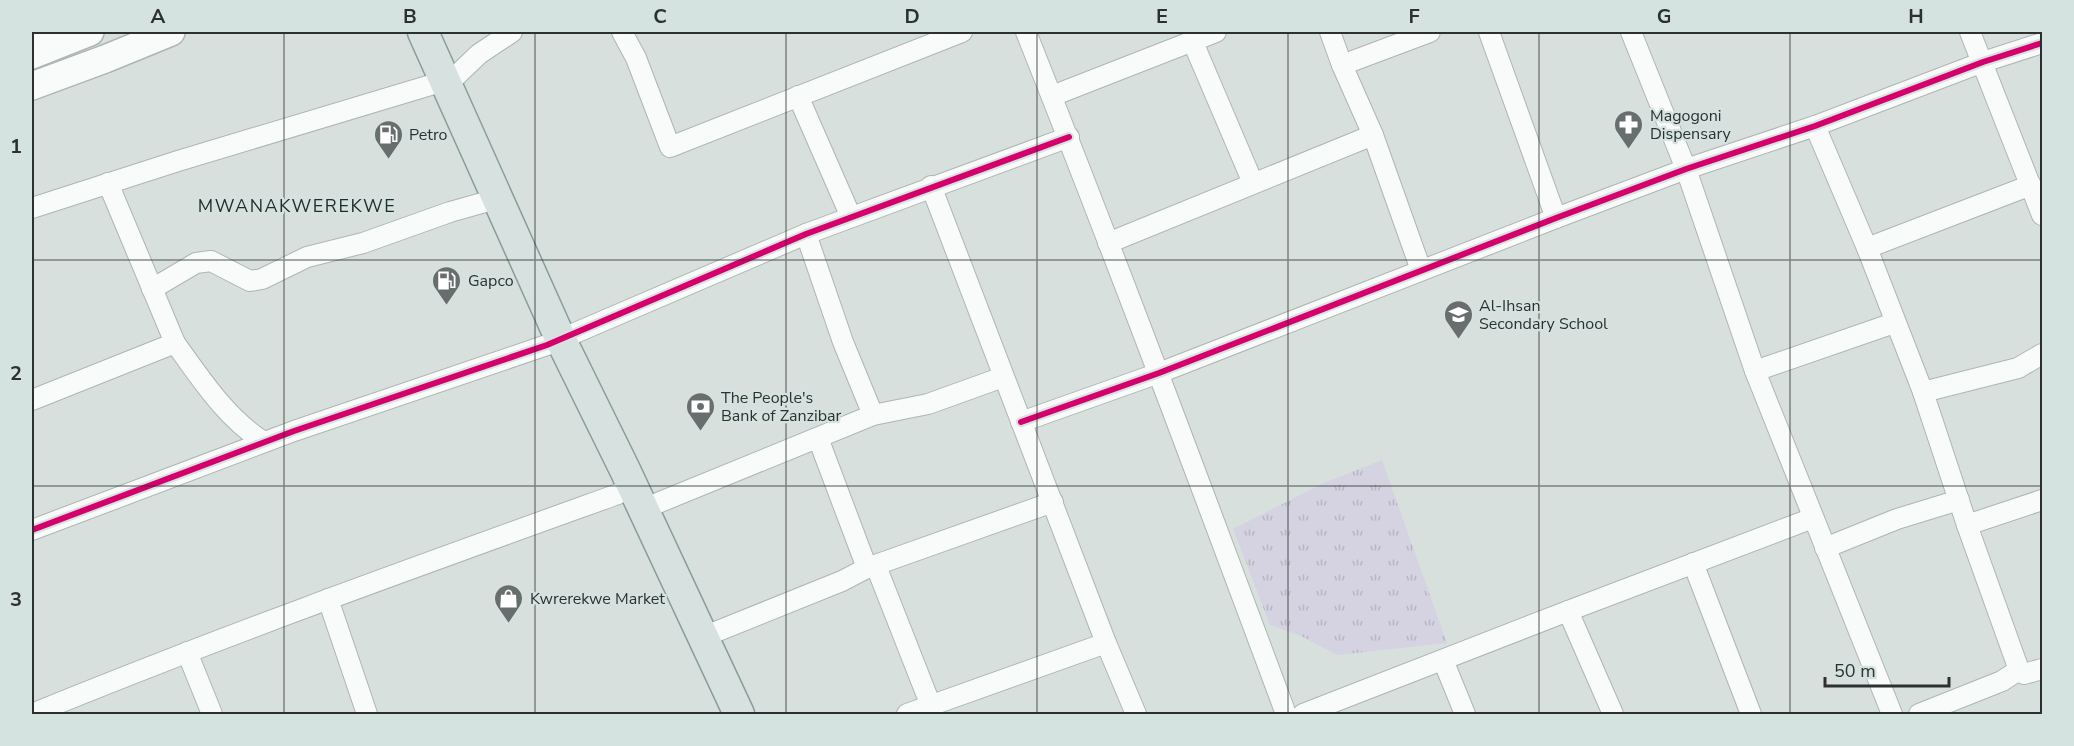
<svg xmlns="http://www.w3.org/2000/svg" width="2074" height="746" viewBox="0 0 2074 746" font-family="'Nunito Sans',sans-serif">
  <defs>
    <pattern id="park-tufts" width="24" height="20" patternUnits="userSpaceOnUse" patternTransform="scale(1.5)"><rect width="24" height="20" fill="#d5d3e1"/><path d="M3 7l-1-3M5 7V3M7 7l1-3M15 17l-1-3M17 17v-4M19 17l1-3" fill="none" stroke="#b7b6c1"/></pattern>
  </defs>
  <rect width="100%" height="100%" fill="#d8e0de"/>
  <!-- park -->
  <polygon fill="url(#park-tufts)" points="1382,460 1447,643 1337,655 1301,636 1270,625 1233,529 1324,483"/>
  <g fill="none" stroke-linecap="round" stroke-linejoin="round">
    <defs>
      <g id="street">
        <polyline points="622,32 636,58 670,147 962,32"/>
        <path d="M1026,32C1116,258 1201,486 1286,714"/>
        <polyline points="1330,32 1342,65 1373,135 1421,270"/>
        <polyline points="1489,32 1556,218"/>
        <polyline points="1631,32 1686,169 1755,371 1892,714"/>
        <polyline points="1970,32 2042,215"/>
        <polyline points="1192,40 1253,183"/>
        <polyline points="1342,65 1430,32"/>
        <polyline points="798,96 851,217"/>
        <polyline points="1052,96 1216,32"/>
        <polyline points="1815,126 1867,248 1923,392 1967,525 2019,670"/>
        <polyline points="931,186 1106,643 1136,714"/>
        <polyline points="32,208 178,161 444,81 456,76 479,54 512,32"/>
        <polyline points="806,234 843,342 873,415"/>
        <polyline points="1108,243 1373,135"/>
        <polyline points="1867,248 2031,185"/>
        <polyline points="152,289 196,263 211,261 250,281 262,279 307,257 363,243 450,212 496,199"/>
        <path d="M175,343C201,379 226,418 264,442"/>
        <polyline points="1755,371 1894,323"/>
        <polyline points="1923,392 2018,368 2042,354"/>
        <polyline points="32,400 175,343 108,183"/>
        <polyline points="1021,422 1159,373 1556,218 1686,169 1815,126 1983,62 2042,43"/>
        <polyline points="818,438 867,568"/>
        <polyline points="643,509 873,415 928,404 1003,377"/>
        <polyline points="1967,525 2042,500"/>
        <polyline points="32,530 294,431 547,345 806,234 1069,137"/>
        <polyline points="1825,548 1897,519 1959,500"/>
        <polyline points="1693,563 1751,714"/>
        <polyline points="876,566 931,706"/>
        <polyline points="328,599 367,714"/>
        <polyline points="1568,611 1613,714"/>
        <polyline points="703,637 842,581 867,568 1053,502"/>
        <polyline points="187,652 212,714"/>
        <polyline points="1443,660 1465,714"/>
        <polyline points="2019,670 2024,674 2042,669"/>
        <path d="M32,714C225,635 421,565 618,494"/>
        <polyline points="907,714 1106,643"/>
        <polyline points="1303,714 1568,611 1813,518"/>
        <polyline points="1919,714 2002,681 2019,670"/>
      </g>
      <g id="secondary">
        <polyline points="32,33 36,32"/>
        <polyline points="32,55 90,32"/>
        <polyline points="32,86 105,59 171,32"/>
      </g>
      <polyline id="primary" points="423,32 560,338 625,470 739,714"/>
    </defs>
    <!-- street casing -->
    <use href="#street" stroke="#aeb5b3" stroke-width="22"/>
    <!-- secondary casing -->
    <use href="#secondary" stroke="#aeb5b3" stroke-width="30"/>
    <!-- primary casing -->
    <use href="#primary" stroke="#889d99" stroke-width="33"/>
    <!-- street -->
    <use href="#street" stroke="#f9fafa" stroke-width="20"/>
    <!-- secondary -->
    <use href="#secondary" stroke="#f9fafa" stroke-width="27"/>
    <!-- primary -->
    <use href="#primary" stroke="#d6e1e0" stroke-width="30"/>
    <defs>
      <g id="cycleway">
        <polyline points="1021,422 1159,373 1556,218 1686,169 1815,126 1983,62 2042,43"/>
        <polyline points="32,530 294,431 547,345 806,234 1069,137"/>
      </g>
    </defs>
    <!-- cycleway casing -->
    <use href="#cycleway" stroke="#d5e3e0" stroke-width="10"/>
    <!-- cycleway -->
    <use href="#cycleway" stroke="#d6006c" stroke-width="6"/>
  </g>
  <!-- grid -->
  <path fill="none" stroke="#2c3130" stroke-width="1.5" stroke-opacity="0.55" d="M284,32V714M535,32V714M786,32V714M1037,32V714M1288,32V714M1539,32V714M1790,32V714M32,260H2042M32,486H2042"/>
  <!-- icons -->
  <defs>
    <symbol id="pharmacy-pin" viewBox="-11 -11 22 30"><path d="M0 17L-7.5 6A9.5 9.5 0 1 1 7.5 6Z" fill="#686e6d" stroke="#d5e3e0"/><path d="M-2-6h4v4h4v4h-4v4h-4v-4h-4v-4h4Z" fill="#fff"/></symbol>
    <symbol id="fuel-pin" viewBox="-11 -11 22 30"><path d="M0 17L-7.5 6A9.5 9.5 0 1 1 7.5 6Z" fill="#686e6d" stroke="#d5e3e0"/><path d="M-5.5-6h7V0h2V4h1.3V-2.5L3-4.5l.8-.8L6-3V5H2.5V1h-1V6h-7ZM-4.2-4.7v3.2H.2V-4.7Z" fill="#fff"/></symbol>
    <symbol id="school-pin" viewBox="-11 -11 22 30"><path d="M0 17L-7.5 6A9.5 9.5 0 1 1 7.5 6Z" fill="#686e6d" stroke="#d5e3e0"/><path d="M0-5L7-2L0 1L-7-2ZM-4 1L0 2.5L4 1V4Q0 6-4 4Z" fill="#fff"/></symbol>
    <symbol id="bank-pin" viewBox="-11 -11 22 30"><path d="M0 17L-7.5 6A9.5 9.5 0 1 1 7.5 6Z" fill="#686e6d" stroke="#d5e3e0"/><path d="M-6-4H6V4H-6ZM0-2.3a2.3 2.3 0 1 0 0 4.6a2.3 2.3 0 1 0 0-4.6Z" fill="#fff"/></symbol>
    <symbol id="shop-pin" viewBox="-11 -11 22 30"><path d="M0 17L-7.5 6A9.5 9.5 0 1 1 7.5 6Z" fill="#686e6d" stroke="#d5e3e0"/><path d="M-5-2.5h2.3a2.7 3.5 0 0 1 5.4 0H5L5.5 6h-11ZM-1.5-2.5h3a1.5 2.3 0 0 0-3 0Z" fill="#fff"/></symbol>
  </defs>
  <g fill-rule="evenodd">
    <use href="#pharmacy-pin" x="1612" y="108" width="33" height="45"/>
    <use href="#fuel-pin" x="372" y="118" width="33" height="45"/>
    <use href="#fuel-pin" x="430" y="264" width="33" height="45"/>
    <use href="#school-pin" x="1442" y="298" width="33" height="45"/>
    <use href="#bank-pin" x="684" y="390" width="33" height="45"/>
    <use href="#shop-pin" x="492" y="582" width="33" height="45"/>
  </g>
  <g text-anchor="middle" stroke-width="4.5" stroke-linejoin="round" paint-order="stroke">
    <!-- poi labels -->
    <g font-size="16" fill="#2c3130" stroke="#d5e3e0" text-anchor="start">
      <text x="1650" y="121">Magogoni<tspan x="1650" dy="18">Dispensary</tspan></text>
      <text x="409" y="140">Petro</text>
      <text x="468" y="286">Gapco</text>
      <text x="1479" y="311">Al-Ihsan<tspan x="1479" dy="18">Secondary School</tspan></text>
      <text x="721" y="403">The People's<tspan x="721" dy="18">Bank of Zanzibar</tspan></text>
      <text x="530" y="604">Kwrerekwe Market</text>
    </g>
    <!-- neighbourhood labels -->
    <g font-size="18" letter-spacing="1.5" fill="#222c2a" stroke="#d5e3e0">
      <text x="297" y="212">MWANAKWEREKWE</text>
    </g>
  </g>
  <!-- border -->
  <rect width="2074" height="746" fill="none" stroke="#d5e3e0" stroke-width="66"/>
  <!-- scale -->
  <path d="M1825 677v9h124v-9" fill="none" stroke="#2c3130" stroke-width="3"/>
  <text x="1834" y="677" font-size="18" fill="#2c3130" stroke="#d5e3e0" stroke-width="4.5" paint-order="stroke">50 m</text>
  <rect x="33" y="33" width="2008" height="680" fill="none" stroke="#2c3130" stroke-width="2"/>
  <g font-size="20" text-anchor="middle" font-weight="bold" fill="#2c3130">
    <text x="158" y="23">A</text>
    <text x="410" y="23">B</text>
    <text x="660" y="23">C</text>
    <text x="912" y="23">D</text>
    <text x="1162" y="23">E</text>
    <text x="1414" y="23">F</text>
    <text x="1664" y="23">G</text>
    <text x="1916" y="23">H</text>
    <text x="16" y="153">1</text>
    <text x="16" y="380">2</text>
    <text x="16" y="606">3</text>
  </g>
</svg>
